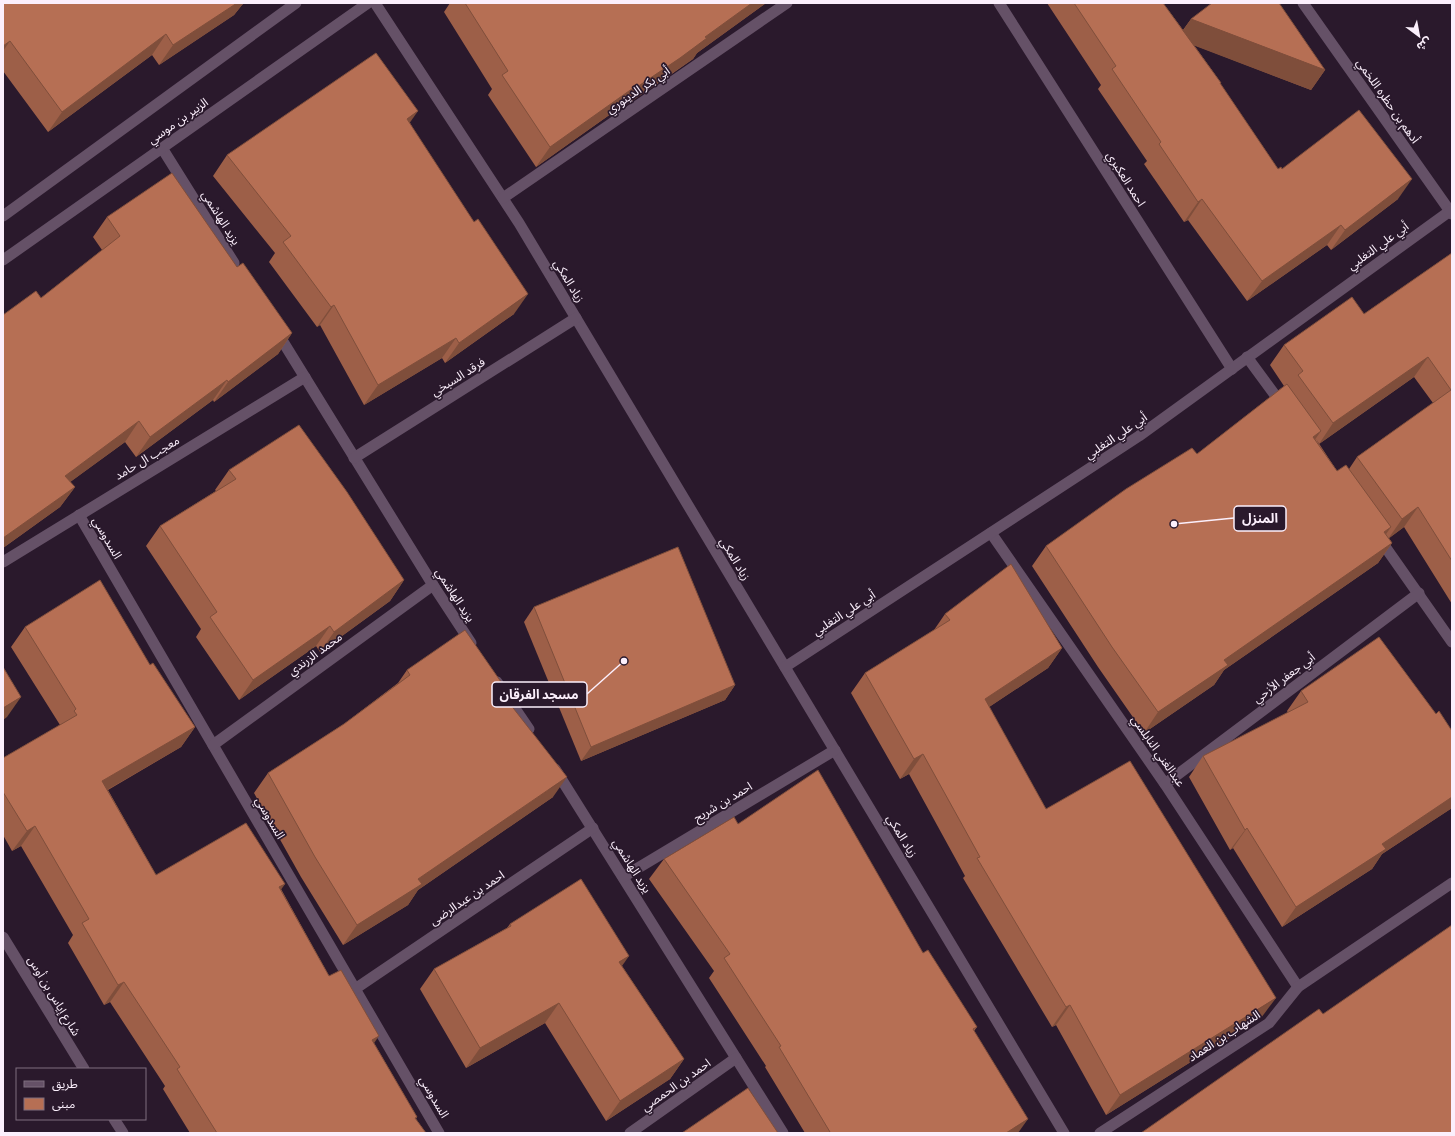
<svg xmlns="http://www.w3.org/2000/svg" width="1455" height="1136" viewBox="0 0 1455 1136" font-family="'Zilla Slab','Noto Sans Arabic',serif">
  <rect width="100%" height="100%" fill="#2a192c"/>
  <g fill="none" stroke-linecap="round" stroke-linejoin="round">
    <!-- minor -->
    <g stroke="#655167" stroke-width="11">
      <polyline points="375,3 519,223 1064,1133"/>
      <polyline points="999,3 1232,369"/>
      <polyline points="1303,3 1452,214"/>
      <polyline points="162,148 234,263"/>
      <polyline points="503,198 787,3"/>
      <polyline points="3,216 296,3"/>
      <polyline points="3,260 368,3"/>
      <polyline points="277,332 433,585 471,643"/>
      <polyline points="1247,357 1283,406"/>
      <polyline points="354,458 576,318"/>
      <polyline points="79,515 439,1133"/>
      <polyline points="991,533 1165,784 1298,987"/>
      <polyline points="1379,538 1452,642"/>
      <polyline points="3,562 305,377"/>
      <polyline points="785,667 1139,436 1450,211"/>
      <polyline points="497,682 529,729"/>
      <polyline points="213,745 433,585"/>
      <polyline points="555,769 783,1133"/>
      <polyline points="1165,784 1419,593"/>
      <polyline points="623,877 835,750"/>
      <polyline points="3,937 84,1069"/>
      <polyline points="355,989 593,828"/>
      <polyline points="114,1119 123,1133"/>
      <polyline points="630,1133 736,1058"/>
      <polyline points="1100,1133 1269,1023 1298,987 1452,883"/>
    </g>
  </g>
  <!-- wall -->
  <g fill="#9d5f48" fill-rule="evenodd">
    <polygon points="3,3 244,3 242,5 234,15 159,65 152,55 48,132 3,71"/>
    <polygon points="450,3 766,3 697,53 693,59 666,78 623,107 622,106 536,167 488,95 492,89 444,12"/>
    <polygon points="1047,3 1163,3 1183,30 1191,19 1325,70 1311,90 1194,45 1221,83 1220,84 1278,169 1282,169 1398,199 1331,250 1327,245 1247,301 1188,220 1184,222 1144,164 1147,161 1098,89 1101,85"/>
    <polygon points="410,123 514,314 445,363 442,358 364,405 320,325 317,327 269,262 275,253 213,176 227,155"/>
    <polygon points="107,217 237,267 292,333 278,354 214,402 213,400 136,457 125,442 70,482 75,487 60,507 3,548 3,315 41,298 102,250 93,237"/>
    <path d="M1452,253V604L1404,527L1389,538L1392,543L1378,563L1224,670L1214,685L1144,733L1098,667L1032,566L1046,546L1197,454L1284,386L1270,365L1284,345L1364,314ZM1414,377L1433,403L1357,457L1349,469L1337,471L1316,439L1319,444Z"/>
    <polygon points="229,470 404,580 390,601 320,652 316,646 239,700 196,637 201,629 146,546 160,526 216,491 215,490"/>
    <polygon points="534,607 735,685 725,700 581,761 524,622"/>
    <polygon points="945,614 1062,648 1048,668 989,707 1046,809 1261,1018 1106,1115 1056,1025 1052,1027 963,878 965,876 909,774 900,779 851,693 865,673 934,630"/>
    <polygon points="25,627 150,665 195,727 181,747 108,790 156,875 281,889 329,976 374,1043 417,1117 416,1119 426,1133 190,1133 163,1089 165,1086 110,1002 104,1005 68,943 73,935 21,846 12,851 3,835 3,758 60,725 11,647"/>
    <polygon points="407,670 505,696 553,797 418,890 408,905 343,945 301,877 254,793 268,773 344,724 398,683"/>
    <polygon points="1301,691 1436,714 1452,731 1452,808 1382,854 1372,869 1282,927 1233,848 1230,850 1189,777 1203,756 1288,713 1287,711"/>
    <polygon points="738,824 923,953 977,1027 974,1031 1018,1133 805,1133 765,1067 766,1066 709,978 714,971 649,879 664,859"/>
    <polygon points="510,924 622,966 684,1059 670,1079 606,1121 545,1023 466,1068 420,989 434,969 507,928"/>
  </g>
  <!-- shaded-wall -->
  <g fill="#7f4e3b">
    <polygon points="237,3 244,3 242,5 234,15 159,65 173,45"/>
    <polygon points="752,3 766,3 697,53 693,59 623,107 637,87 705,37"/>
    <polygon points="1191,19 1325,70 1311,90 1177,39"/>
    <polygon points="166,34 152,55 48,132 62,112"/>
    <polygon points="10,41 3,51 3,46"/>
    <polygon points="636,86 622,106 536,167 550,147"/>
    <polygon points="418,111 404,131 407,119"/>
    <polygon points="1412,179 1398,199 1331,250 1345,230"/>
    <polygon points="1202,199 1188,220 1184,222 1198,202"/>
    <polygon points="1341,225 1327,245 1247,301 1262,281"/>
    <polygon points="528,294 514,314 445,363 459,343"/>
    <polygon points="334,305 320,325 317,327 331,307"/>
    <polygon points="292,333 278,354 214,402 228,382"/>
    <polygon points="456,338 442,358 364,405 378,385"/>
    <polygon points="1428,357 1414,377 1319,444 1333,423"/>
    <polygon points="227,380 213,400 136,457 150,437"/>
    <polygon points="139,421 125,442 51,496 65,476"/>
    <polygon points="1321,431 1307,451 1313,437"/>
    <polygon points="75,487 60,507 3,548 3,538"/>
    <polygon points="1418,507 1404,527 1388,539 1402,519"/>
    <polygon points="1391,527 1377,547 1384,532"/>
    <polygon points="1392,543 1378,563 1224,670 1214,685 1144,733 1158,712 1224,660"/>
    <polygon points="404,580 390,601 320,652 334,632"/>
    <polygon points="330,626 316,646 239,700 253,680"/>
    <polygon points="1062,648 1048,668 971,719 985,699"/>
    <polygon points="735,685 725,700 581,761 591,747"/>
    <polygon points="21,697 7,717 3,720 3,708"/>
    <polygon points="195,727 181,747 88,801 102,781"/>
    <polygon points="923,754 909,774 900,779 914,759"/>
    <polygon points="567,777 553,797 418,890 408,905 343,945 357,925 418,879"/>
    <polygon points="1452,797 1452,808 1382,854 1372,869 1282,927 1296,907 1382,844"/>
    <polygon points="35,826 21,846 12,851 27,831"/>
    <polygon points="1247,828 1233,848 1230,850 1245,830"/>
    <polygon points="285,884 271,904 279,887"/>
    <polygon points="629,956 615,976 619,962"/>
    <polygon points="124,982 110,1002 104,1005 118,985"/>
    <polygon points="1276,998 1261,1018 1106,1115 1120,1095"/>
    <polygon points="559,1003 545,1023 466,1068 480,1048"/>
    <polygon points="1070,1005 1056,1025 1052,1027 1066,1007"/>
    <polygon points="379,1036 365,1056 372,1040"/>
    <polygon points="684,1059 670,1079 606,1121 620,1101"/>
    <polygon points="1028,1119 1018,1133 1006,1133"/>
  </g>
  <!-- building -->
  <g fill="#b66f54" stroke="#7f4e3b">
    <polygon points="3,3 237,3 173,45 166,34 62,112 10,41 3,46"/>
    <polygon points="465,3 752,3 705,37 707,38 680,58 637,87 636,86 550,147 502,75 508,71"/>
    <polygon points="1074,3 1163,3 1221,83 1220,83 1278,169 1281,167 1282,169 1359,110 1412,179 1345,230 1341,225 1262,281 1202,199 1198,202 1159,144 1161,142 1112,69 1116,66"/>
    <polygon points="1212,3 1279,3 1325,70 1191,19"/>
    <polygon points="376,53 418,111 407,119 474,222 478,219 528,294 459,343 456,338 378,385 334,305 331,307 283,242 291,236 227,155"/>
    <polygon points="172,173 237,267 243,263 292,333 228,382 227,380 150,437 139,421 65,476 75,487 3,538 3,315 36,291 41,298 120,236 107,217"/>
    <polygon points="1452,253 1452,561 1418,507 1402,519 1357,457 1451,390 1428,357 1333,423 1298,375 1303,371 1284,345 1352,297 1364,314"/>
    <polygon points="1287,384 1321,431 1313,437 1337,471 1346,465 1391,527 1384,532 1392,543 1224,660 1228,665 1158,712 1112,647 1046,546 1126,489 1192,448 1197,454"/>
    <polygon points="299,425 347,492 404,580 334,632 330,626 253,680 210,617 217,612 160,526 236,479 229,470"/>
    <polygon points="678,547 735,685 591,747 534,607"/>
    <polygon points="1011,564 1062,648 985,699 1046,809 1130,761 1276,998 1120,1095 1070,1005 1066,1007 977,858 980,857 923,754 914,759 865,673 950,620 945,614"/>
    <polygon points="100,580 150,665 153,663 195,727 102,781 156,875 246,823 285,884 279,887 329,976 341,970 379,1036 372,1040 417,1117 415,1118 426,1133 217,1133 177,1069 180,1067 124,982 118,985 82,923 89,919 35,826 27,831 3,792 3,758 77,715 74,711 76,709 25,627"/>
    <polygon points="465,630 508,692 503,695 567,777 418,879 422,884 357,925 315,857 268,773 344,724 410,675 407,670"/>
    <polygon points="1379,637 1436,714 1439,711 1452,731 1452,797 1382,844 1386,849 1296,907 1247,828 1245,830 1203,756 1308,702 1301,691"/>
    <polygon points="3,667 21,697 3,708"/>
    <polygon points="818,770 923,953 928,950 977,1027 973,1029 1028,1119 1006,1133 828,1133 830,1132 779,1047 781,1046 724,958 730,954 664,859 734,817 738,824"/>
    <polygon points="581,879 629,956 619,962 684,1059 620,1101 559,1003 480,1048 434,969 511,926 510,924"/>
    <polygon points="1452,925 1452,1133 1141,1133 1319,1009 1323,1014"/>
    <polygon points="748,1088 778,1133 682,1133"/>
  </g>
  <g text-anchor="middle" stroke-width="3.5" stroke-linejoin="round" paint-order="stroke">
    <!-- street labels -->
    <g font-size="12" fill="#fbeffc" stroke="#2a192c">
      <text transform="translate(638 90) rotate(-34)" y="4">أبي بكر الدينوري</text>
      <text transform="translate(1388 101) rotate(55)" y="4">أدهم بن حظره اللخمي</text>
      <text transform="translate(178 121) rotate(-35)" y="4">الزبير بن موسي</text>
      <text transform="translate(1126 179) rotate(58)" y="4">احمد العكبري</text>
      <text transform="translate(221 218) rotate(58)" y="4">يزيد الهاشمي</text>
      <text transform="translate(1378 246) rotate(-36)" y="4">أبي علي التغلبي</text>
      <text transform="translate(569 281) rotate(59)" y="4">زياد المكي</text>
      <text transform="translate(458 377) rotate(-32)" y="4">فرقد السبخي</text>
      <text transform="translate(1116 436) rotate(-34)" y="4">أبي علي التغلبي</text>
      <text transform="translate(147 458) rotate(-31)" y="4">معجب ال حامد</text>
      <text transform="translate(107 538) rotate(60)" y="4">السدوسي</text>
      <text transform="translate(735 559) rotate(59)" y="4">زياد المكي</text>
      <text transform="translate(455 595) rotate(57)" y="4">يزيد الهاشمي</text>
      <text transform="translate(844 613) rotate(-33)" y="4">أبي علي التغلبي</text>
      <text transform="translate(315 654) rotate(-36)" y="4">محمد الزرندي</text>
      <text transform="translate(1284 678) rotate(-37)" y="4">أبي جعفر الأزحي</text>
      <text transform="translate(1158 751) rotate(55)" y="4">عبدالغني النابلسي</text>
      <text transform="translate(723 802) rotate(-31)" y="4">احمد بن شريح</text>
      <text transform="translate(270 818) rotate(60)" y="4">السدوسي</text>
      <text transform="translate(902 836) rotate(59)" y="4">زياد المكي</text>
      <text transform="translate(632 866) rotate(58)" y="4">يزيد الهاشمي</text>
      <text transform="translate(467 898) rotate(-34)" y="4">احمد بن عبدالرضى</text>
      <text transform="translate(54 996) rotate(59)" y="4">شارع إياس بن أوس</text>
      <text transform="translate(1224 1036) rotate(-33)" y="4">الشهاب بن العماد</text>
      <text transform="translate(676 1085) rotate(-35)" y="4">احمد بن الحمصي</text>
      <text transform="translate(434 1097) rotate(60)" y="4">السدوسي</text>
    </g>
  </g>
  <!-- callouts -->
  <path fill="none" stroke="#fbeffc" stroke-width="1.5" d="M1174 524L1234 518M624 661L587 694"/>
  <g fill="#fbeffc" stroke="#2a192c" stroke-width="1.5">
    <circle cx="1174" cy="524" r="4"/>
    <circle cx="624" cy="661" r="4"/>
  </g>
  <g fill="#2a192c" stroke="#fbeffc" stroke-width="1.5">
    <rect x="1234" y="506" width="52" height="25" rx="4"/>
    <rect x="492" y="682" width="95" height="25" rx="4"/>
  </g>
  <g font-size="13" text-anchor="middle" font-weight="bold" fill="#fbeffc">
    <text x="1260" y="523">المنزل</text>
    <text x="539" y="699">مسجد الفرقان</text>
  </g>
  <!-- border -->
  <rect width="1455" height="1136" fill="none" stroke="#fbeffc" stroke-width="8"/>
  <!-- legend -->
  <rect x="16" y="1068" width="130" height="52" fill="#2a192c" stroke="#7e6f7f"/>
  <rect x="24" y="1081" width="20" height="6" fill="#655167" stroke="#7e6f7f"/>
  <text x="52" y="1088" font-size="12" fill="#fbeffc">طريق</text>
  <rect x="24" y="1098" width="20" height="12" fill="#b66f54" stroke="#7e6f7f"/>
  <text x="52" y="1108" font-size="12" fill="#fbeffc">مبنى</text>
  <!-- north arrow -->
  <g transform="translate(1419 36) rotate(148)" stroke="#2a192c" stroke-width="3" paint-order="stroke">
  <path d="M0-3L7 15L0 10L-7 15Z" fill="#fbeffc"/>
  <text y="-6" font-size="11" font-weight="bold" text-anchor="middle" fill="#fbeffc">ش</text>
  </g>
</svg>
